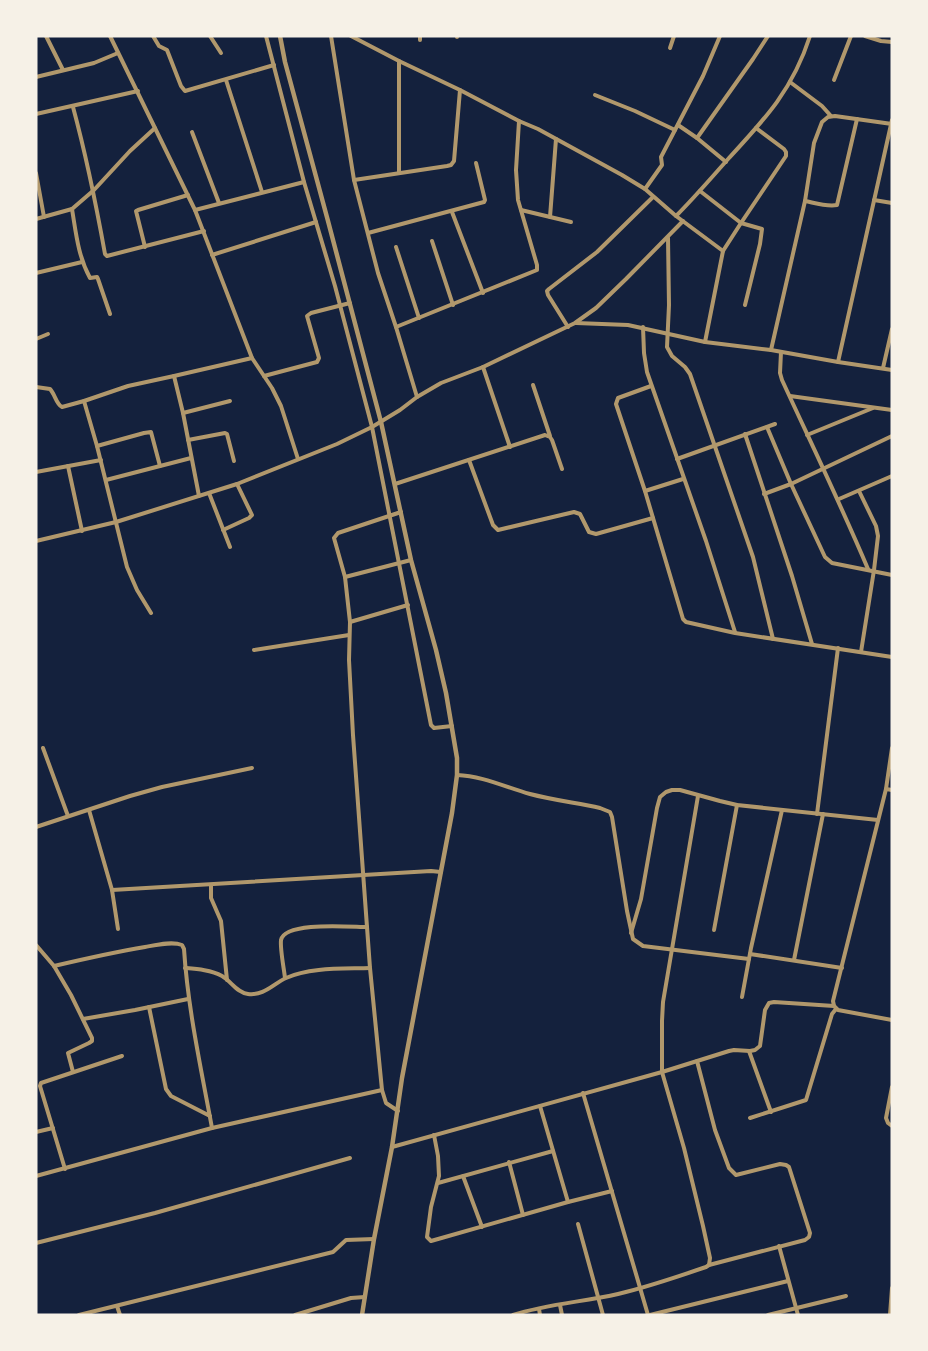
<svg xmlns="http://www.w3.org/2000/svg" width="928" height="1351" viewBox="0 0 928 1351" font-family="Roboto,sans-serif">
  <rect width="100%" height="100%" fill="#14213d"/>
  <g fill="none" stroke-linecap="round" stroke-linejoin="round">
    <!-- minor -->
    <g stroke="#b1986c" stroke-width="4">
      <polyline points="46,36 63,70"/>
      <polyline points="110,36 195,210 252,358 272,388 281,406 298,459"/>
      <polyline points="153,36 159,46 167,50 181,86 185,91 274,65"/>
      <polyline points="210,36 221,53"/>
      <polyline points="266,36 304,182 335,286 372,427 431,725 434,728 452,726"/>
      <polyline points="331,36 354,180 378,273 396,327 417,397"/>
      <polyline points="351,36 399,61 460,90 519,121 516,170 518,200 537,265 537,270 396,327"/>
      <polyline points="865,36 881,41 892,42"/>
      <polyline points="457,37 457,36"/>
      <polyline points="420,40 420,36"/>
      <polyline points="670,48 674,36"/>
      <polyline points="399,61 399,173"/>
      <polyline points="36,77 94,63 118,53"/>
      <polyline points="226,80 262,192"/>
      <polyline points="834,80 851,36"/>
      <polyline points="790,82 822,106 831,116"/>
      <polyline points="595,95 635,111 675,130"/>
      <path d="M73,107C86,155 96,204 105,254L107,256L204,231"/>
      <polyline points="36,114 138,91"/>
      <polyline points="519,121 538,129 622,175 645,189 676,216"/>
      <polyline points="678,125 697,138 726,162"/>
      <polyline points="192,132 219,203"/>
      <polyline points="697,138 753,59 768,36"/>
      <polyline points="36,173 44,217"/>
      <polyline points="354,180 447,166 451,165 454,161 460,90"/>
      <polyline points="645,189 662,165 661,157 703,76 720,36"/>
      <polyline points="700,191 741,223 762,229 760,244 745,305"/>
      <polyline points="874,200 892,203"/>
      <path d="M805,201C815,203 827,207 837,205L857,119"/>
      <path d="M72,209C76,233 78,256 90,278L97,277L98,279L110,314"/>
      <polyline points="195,210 304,182"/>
      <polyline points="521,210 571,222"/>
      <polyline points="452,212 483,293"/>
      <polyline points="550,217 556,139"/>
      <polyline points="36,219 72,209 94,190 130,151 155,128"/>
      <polyline points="368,233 484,202 485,200 476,163"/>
      <polyline points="668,238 669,305 667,347 672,356 685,367 690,374 753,557 773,639"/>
      <polyline points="432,241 453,305"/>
      <polyline points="145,247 136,211 138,210 188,195"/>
      <polyline points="396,247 419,318"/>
      <polyline points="723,251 741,223 786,156 786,152 784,149 756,128"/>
      <polyline points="212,255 316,222"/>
      <polyline points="36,273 82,262"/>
      <polyline points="576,323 628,325 705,342 771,350 838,362 892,370"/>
      <polyline points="568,327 548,295 547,291 549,289 597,252 653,197"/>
      <polyline points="643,327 644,353 647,372 706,541 735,632"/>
      <polyline points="36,339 48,334"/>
      <path d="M705,342L723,251L676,216C695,197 712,177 729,158C766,118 793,89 810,36"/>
      <polyline points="771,350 805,201 814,143 822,122 828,117 835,116 892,124"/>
      <path d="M781,352L780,373L782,380C811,443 841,505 868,569"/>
      <polyline points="838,362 892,120"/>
      <polyline points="483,367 510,447"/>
      <polyline points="883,368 892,329"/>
      <polyline points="174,376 183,413 199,496"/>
      <polyline points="264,376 317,362 319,358 307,316 311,313 350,303"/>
      <polyline points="533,385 550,436"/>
      <polyline points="651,386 618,398 616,404 645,491 683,619 686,622 735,633 892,657"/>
      <path d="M36,387L50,389C55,394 56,404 62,407L84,401L128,386L174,376L252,358"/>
      <polyline points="790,396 892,410"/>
      <polyline points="84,401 97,446 127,567 137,590 151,613"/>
      <polyline points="183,413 230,401"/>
      <polyline points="767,427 791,484 825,557 832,563 892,575"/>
      <polyline points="745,434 792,576 812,644"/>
      <polyline points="807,435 873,408"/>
      <polyline points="188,440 225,433 227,434 234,461"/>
      <polyline points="97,446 144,433 151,432 160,466"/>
      <polyline points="677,459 775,424"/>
      <polyline points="469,460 493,525 498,530 574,512 580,514 589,532 596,534 653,518"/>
      <polyline points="68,466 82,531"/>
      <polyline points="36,472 101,460"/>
      <polyline points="106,480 191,458"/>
      <polyline points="395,484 545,435 550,437 552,440 562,469"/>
      <polyline points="645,491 683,479"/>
      <polyline points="859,491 876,526 878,536 874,570 861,652"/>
      <polyline points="209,493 230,547"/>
      <polyline points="764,494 791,484 892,436"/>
      <polyline points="839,499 892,476"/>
      <polyline points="223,530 249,518 252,515 237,484"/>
      <polyline points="36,541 116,522 237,484 337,444 372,427 400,410 417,397 441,383 483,367 575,323 596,308 626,279 683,221"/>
      <polyline points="345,577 411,560"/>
      <polyline points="350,622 408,605"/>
      <polyline points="254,650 349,635"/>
      <polyline points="43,748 68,816"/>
      <polyline points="892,748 886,789 833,1001 834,1006 838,1010 892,1020"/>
      <path d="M457,775C483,776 505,787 530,794C553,800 577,803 600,808L610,812L612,817L627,911L633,939L643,946L749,959"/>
      <polyline points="886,789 892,790"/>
      <polyline points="89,810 112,890 118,929"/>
      <polyline points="817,814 838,648"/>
      <polyline points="36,827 130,796 162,787 252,768"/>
      <polyline points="211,885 211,898 221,921 227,980"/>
      <polyline points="112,890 431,871 441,872"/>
      <polyline points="714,930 737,805"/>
      <polyline points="631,933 641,899 657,808 660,797 666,792 672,790 680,790 720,801 737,805 878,820"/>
      <polyline points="36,945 54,966 71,995 92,1038 92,1041 89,1043 68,1053 73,1072"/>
      <polyline points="750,954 842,968"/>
      <polyline points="794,960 823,814"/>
      <path d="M54,966C84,959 115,952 145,947C156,945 172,941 182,945L184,949C188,1010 201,1068 212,1128"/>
      <path d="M185,968C197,969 211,970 222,976C231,981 237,993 248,994C264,996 273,984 286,978C310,967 344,969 370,968"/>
      <path d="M285,978C284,969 280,949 281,940C285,921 351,927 367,927"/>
      <polyline points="742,997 751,948 782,810"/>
      <polyline points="149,1007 166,1089 171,1096 210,1116"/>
      <polyline points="83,1019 135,1010 188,999"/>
      <polyline points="749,1051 771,1112"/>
      <polyline points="697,1061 715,1130 729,1168 736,1175 780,1164 786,1165 789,1167 810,1233 809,1237 805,1240 709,1265"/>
      <polyline points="892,1087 886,1118 888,1123 892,1126"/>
      <polyline points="583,1093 648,1315"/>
      <polyline points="540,1106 568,1202"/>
      <polyline points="398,1111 386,1103 382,1090 370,968 353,735 349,660 350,622 345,577 334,538 338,533 401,512"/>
      <polyline points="750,1118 806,1100 832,1014 836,1009"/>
      <polyline points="36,1132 53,1128"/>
      <polyline points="434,1135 438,1156 439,1176 431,1207 427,1237 431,1241 568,1202 612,1191"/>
      <polyline points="392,1147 662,1072 729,1051 734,1050 750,1051 755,1050 760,1046 765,1010 769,1003 774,1002 834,1006"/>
      <polyline points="509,1162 523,1215"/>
      <polyline points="65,1169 40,1086 41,1083 122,1056"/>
      <polyline points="36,1176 212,1128 382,1090"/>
      <polyline points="463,1176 482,1227"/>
      <polyline points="438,1183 553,1151"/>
      <polyline points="578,1224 603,1315"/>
      <polyline points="36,1243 155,1213 350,1158"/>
      <polyline points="779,1246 798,1315"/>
      <polyline points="560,1305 562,1315"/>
      <polyline points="117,1306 120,1315"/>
      <polyline points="539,1309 540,1315"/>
      <polyline points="79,1315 333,1252 346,1240 374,1239"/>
      <polyline points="295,1315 351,1298 365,1297"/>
      <path d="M513,1315C547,1304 583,1302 618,1294C648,1287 677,1277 706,1267L709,1265L710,1258L703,1226L684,1148L662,1072V1021L663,1002L698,796"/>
      <polyline points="650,1315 788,1281"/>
      <polyline points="768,1315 846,1296"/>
      <polyline points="890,1315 892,1288"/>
    </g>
    <!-- tertiary -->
    <polyline stroke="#b1986c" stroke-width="4.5" points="280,36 285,62 328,221 381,422 411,560 436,650 446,693 457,758 457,775 452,813 402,1078 392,1147 374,1239 362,1315"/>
  </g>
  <!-- border -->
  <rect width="928" height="1351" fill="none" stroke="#f6f1e7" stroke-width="75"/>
</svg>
